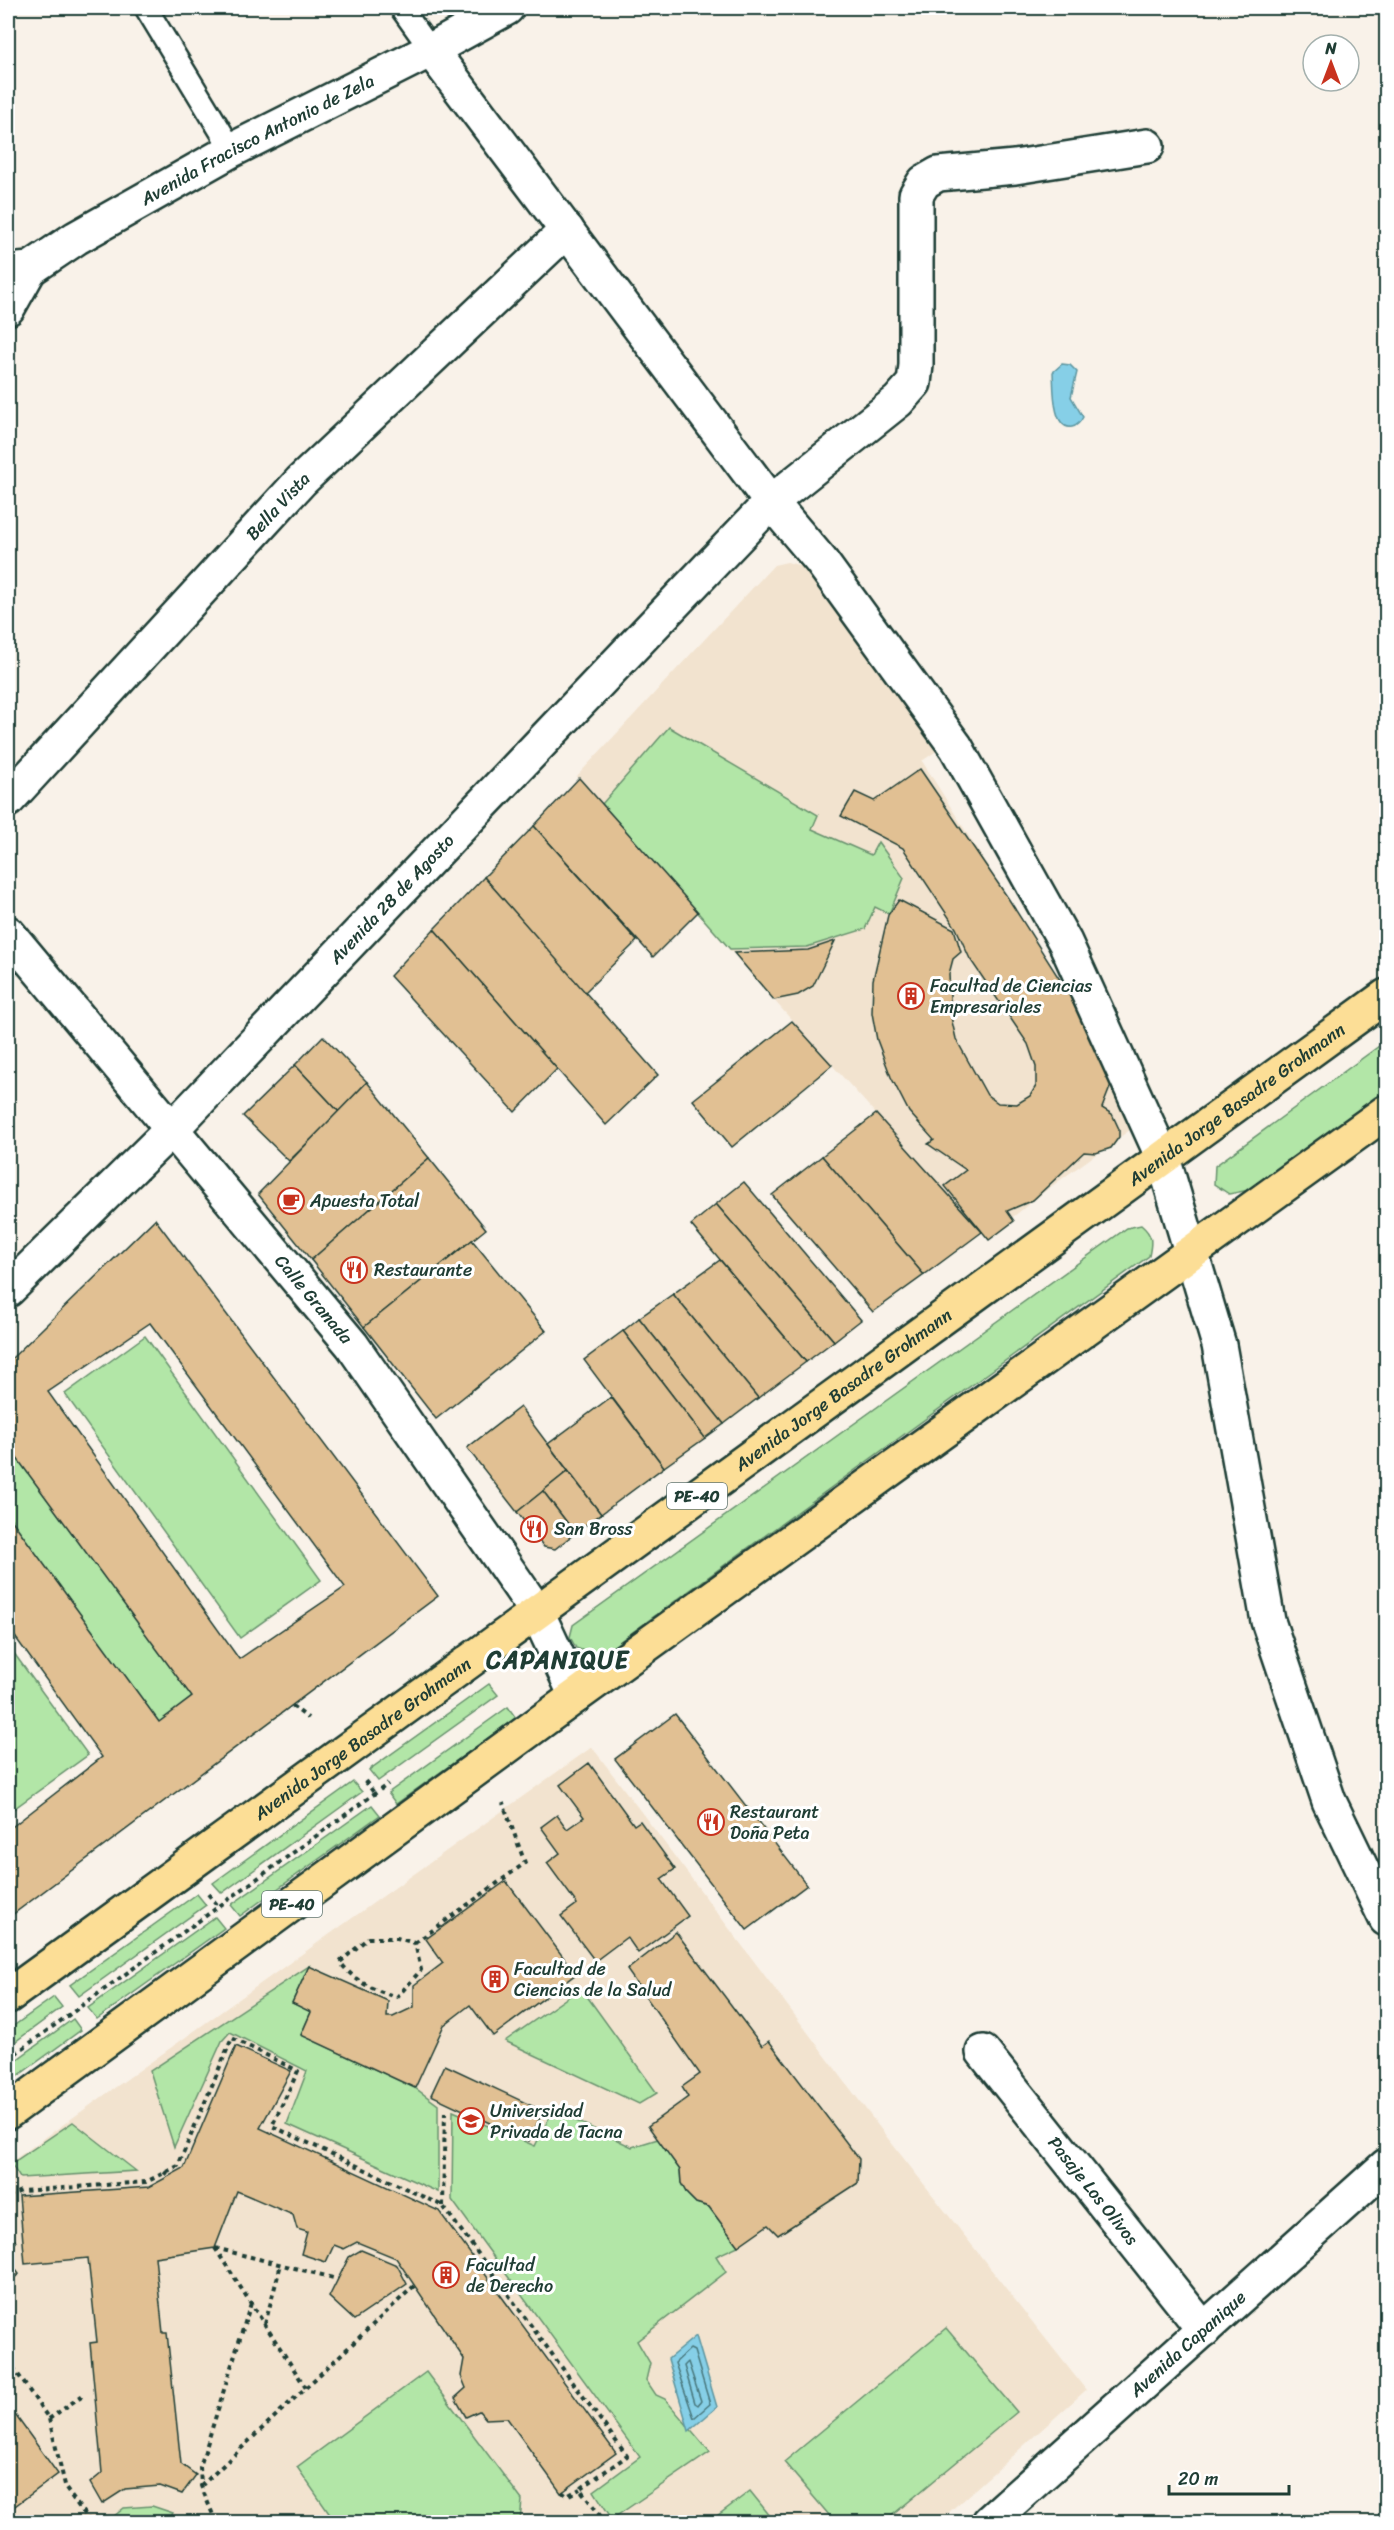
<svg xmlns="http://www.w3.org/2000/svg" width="1394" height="2530" viewBox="0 0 1394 2530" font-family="Sriracha,sans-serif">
  <rect width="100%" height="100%" fill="#f9f2e9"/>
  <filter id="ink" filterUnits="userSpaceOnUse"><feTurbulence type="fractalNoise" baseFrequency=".0167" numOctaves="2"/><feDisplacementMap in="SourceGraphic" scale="12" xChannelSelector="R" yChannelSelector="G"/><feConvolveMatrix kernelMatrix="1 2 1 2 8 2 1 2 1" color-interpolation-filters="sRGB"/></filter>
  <g filter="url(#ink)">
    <!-- built -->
    <g fill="#f2e3cf">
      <polygon points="787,562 810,568 938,750 922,761 1091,1032 1141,1122 1045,1191 987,1238 772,998 577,776 774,565"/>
      <polygon points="592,1747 886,2136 1086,2390 938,2522 8,2522 8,2164"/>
    </g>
    <!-- green -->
    <g fill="#b2e6a7" stroke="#68926e" stroke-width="1.5">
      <polygon points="669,727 818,815 812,829 871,855 878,842 904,878 889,914 875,907 865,929 807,947 730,949 602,804"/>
      <polygon points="1386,1041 1386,1091 1249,1190 1229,1194 1214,1184 1215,1166"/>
      <path d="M1141,1225C1153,1235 1152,1242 1149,1256L608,1650L592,1654L576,1648L570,1637L573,1625L1127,1228Z"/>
      <polygon points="145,1336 321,1580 240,1638 65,1394"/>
      <polygon points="14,1454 192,1697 159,1722 8,1515 8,1458"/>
      <polygon points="8,1645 88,1755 8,1813"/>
      <polygon points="489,1684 498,1695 378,1781 369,1770"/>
      <polygon points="508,1707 516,1718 396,1804 388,1793"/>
      <polygon points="353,1782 362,1792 222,1893 213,1883"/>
      <polygon points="372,1805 380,1815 240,1916 231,1905"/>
      <polygon points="197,1894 206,1905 79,1996 70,1985"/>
      <polygon points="215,1917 224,1928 97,2019 88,2008"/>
      <polygon points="309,1966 292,2003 311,2012 301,2035 415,2088 438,2105 438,2192 287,2124 307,2071 230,2032 222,2041 174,2147 150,2071"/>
      <polygon points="581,1988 657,2093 639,2104 505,2041"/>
      <polygon points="54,1997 62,2007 8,2047 8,2030"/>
      <polygon points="73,2019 81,2030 8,2083 8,2066"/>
      <polygon points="553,2110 632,2147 658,2139 680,2170 681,2183 687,2194 696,2203 709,2207 738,2246 716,2256 726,2272 637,2341 650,2363 646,2380 656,2395 665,2399 710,2452 612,2519 594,2491 640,2457 452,2200 453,2111 535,2146"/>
      <polygon points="73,2122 136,2171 20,2178 11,2164"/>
      <polygon points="946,2328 1017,2412 884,2522 835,2522 784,2462"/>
      <polygon points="426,2372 522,2500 520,2522 335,2522 297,2467"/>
      <polygon points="750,2491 775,2522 709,2522"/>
      <polygon points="152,2506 173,2513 168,2522 107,2522 124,2508"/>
    </g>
    <!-- water -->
    <g fill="#86cfe7" stroke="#5d959f" stroke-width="1.5">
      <path d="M1062,364L1070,365L1077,372L1071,397L1083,417C1081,421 1078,426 1072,427C1052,430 1054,386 1053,372Z"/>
      <polygon points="696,2336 717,2407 689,2431 668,2359"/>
    </g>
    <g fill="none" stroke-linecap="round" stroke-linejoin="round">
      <!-- shore -->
      <g stroke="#48777c" stroke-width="1.5">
        <polygon points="690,2349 694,2351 710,2404 694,2418 675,2363"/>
        <polygon points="688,2362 701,2401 698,2405 695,2403 684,2366"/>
      </g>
    </g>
    <!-- building -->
    <g fill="#e1c093" stroke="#1f3d34" stroke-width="1.5" fill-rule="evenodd">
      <polygon points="920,769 1008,898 1095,1035 1111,1085 1102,1108 1112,1114 1119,1129 1119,1137 1111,1148 1096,1153 1084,1152 1033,1200 1007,1211 1014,1221 989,1240 945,1186 966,1170 928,1144 934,1140 909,1112 891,1077 877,1040 872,1013 873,980 888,915 899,900 954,929 961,952 953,959 949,974 951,1017 956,1039 987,1095 998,1103 1017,1104 1030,1096 1036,1086 1036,1067 1028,1044 970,959 956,928 903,848 841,816 855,792 874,801"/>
      <polygon points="579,778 698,912 653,957 534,826"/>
      <polygon points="534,826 637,941 584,993 484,877"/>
      <polygon points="484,877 658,1075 606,1125 434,929"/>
      <polygon points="434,929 557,1069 515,1112 390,976"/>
      <polygon points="835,941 813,986 798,995 774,1000 734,953 808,950"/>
      <polygon points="792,1021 832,1065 732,1147 693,1100"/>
      <polygon points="323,1036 367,1082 339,1112 295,1065"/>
      <polygon points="295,1065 339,1112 289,1161 243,1116"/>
      <polygon points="367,1082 429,1158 311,1260 258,1194"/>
      <polygon points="876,1114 982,1232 924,1275 822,1156"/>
      <polygon points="822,1156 924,1275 873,1312 772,1195"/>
      <polygon points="429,1158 486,1229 364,1327 311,1260"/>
      <polygon points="744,1182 861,1320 834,1341 716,1204"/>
      <polygon points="716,1204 834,1341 806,1362 691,1225"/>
      <path d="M155,1219L438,1596L8,1918V1830L102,1757L8,1627V1515L159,1722L192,1697L8,1446V1362ZM150,1323L345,1587L239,1659L48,1392Z"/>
      <polygon points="472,1240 546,1331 436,1419 364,1327"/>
      <polygon points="720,1260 806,1362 758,1398 673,1294"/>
      <polygon points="673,1294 758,1398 724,1424 639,1318"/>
      <polygon points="639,1318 724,1424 705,1438 623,1331"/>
      <polygon points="623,1331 705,1438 664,1467 584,1360"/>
      <polygon points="611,1397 664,1467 601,1514 548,1444"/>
      <polygon points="520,1407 568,1471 517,1512 467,1448"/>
      <polygon points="568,1471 601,1514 575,1533 543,1491"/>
      <polygon points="543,1491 575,1533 555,1549 544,1547 517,1512"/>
      <polygon points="675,1714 807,1885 747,1930 615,1759"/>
      <polygon points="589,1763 634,1825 640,1821 675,1869 661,1879 688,1916 638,1953 627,1937 595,1961 561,1916 577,1904 547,1863 560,1853 541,1827 557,1815 567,1829 584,1817 560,1785"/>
      <polygon points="506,1881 576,1974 493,2036 470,2005 444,2025 415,2088 301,2035 311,2012 292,2003 309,1966 388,2001 387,2017 393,2017 414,2007 414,1985 443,1963 426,1939"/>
      <polygon points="676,1932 762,2046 769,2041 859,2159 858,2183 778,2235 768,2225 738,2246 709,2207 696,2203 687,2194 681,2183 680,2170 648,2126 688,2097 682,2087 700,2074 627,1970"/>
      <polygon points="236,2046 291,2071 260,2128 439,2211 616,2453 561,2493 507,2418 486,2419 479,2411 466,2417 455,2398 466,2388 461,2376 464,2359 396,2258 357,2242 344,2249 334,2245 326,2262 301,2254 307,2232 297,2229 293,2215 237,2191 215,2248 155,2257 163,2333 167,2333 181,2464 196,2475 182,2494 160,2486 125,2489 102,2504 90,2483 102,2473 90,2343 97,2342 88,2258 25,2264 19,2196 149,2187 184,2168"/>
      <polygon points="445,2065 543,2111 529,2141 431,2095"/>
      <polygon points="8,2230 16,2242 8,2248"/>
      <polygon points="361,2250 397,2265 407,2284 354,2320 329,2297 349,2257"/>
      <polygon points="8,2259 19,2274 8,2283"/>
      <polygon points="8,2405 58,2474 8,2511"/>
    </g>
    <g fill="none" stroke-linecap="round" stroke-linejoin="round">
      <defs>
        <g id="service">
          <polyline points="146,8 232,150"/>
          <polyline points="401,8 431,50"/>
        </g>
        <g id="minor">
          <polyline points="1147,146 1015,167 938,174 924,182 916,195 916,365 914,383 898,401 771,502 821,561 956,747 1065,942 1163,1158 1219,1345 1268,1621 1329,1801 1386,1919"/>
          <path id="s1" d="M8,271L30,269L76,238L232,150L431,50"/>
          <polyline points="8,308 30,269"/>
          <path id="s2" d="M8,800L301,481L567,230"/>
          <polyline points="8,1290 172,1129"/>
          <path id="s3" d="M983,2052L1204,2330"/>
          <path id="s4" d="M989,2522L1386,2166"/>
        </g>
        <g id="tertiary">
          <path id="s5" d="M8,933L352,1345L537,1612L576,1696"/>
          <path id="s6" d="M172,1129L771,502L431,50L507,8"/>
        </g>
        <g id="trunk">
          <path id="s7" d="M8,1996L1386,996"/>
          <polyline points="8,2112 576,1696 1386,1112"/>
        </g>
      </defs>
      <!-- service casing -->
      <use href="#service" stroke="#1f3d34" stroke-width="26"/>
      <!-- minor casing -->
      <use href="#minor" stroke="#1f3d34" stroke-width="38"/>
      <!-- tertiary casing -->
      <use href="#tertiary" stroke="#1f3d34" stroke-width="38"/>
      <!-- trunk casing -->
      <use href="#trunk" stroke="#1f3d34" stroke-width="38"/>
      <!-- path -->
      <g stroke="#1f3d34" stroke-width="4" stroke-dasharray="4.5 4.5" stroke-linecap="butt">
        <polyline points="292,1706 308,1718"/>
        <polyline points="365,1781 375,1794"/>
        <polyline points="208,1894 219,1907"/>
        <path d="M368,1938H397L415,1943L421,1970L397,1997C372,1989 356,1983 340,1962Z"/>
        <polyline points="415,1943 525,1863 503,1803"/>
        <polyline points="8,2059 388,1784"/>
        <polyline points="164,2172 169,2176"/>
        <polyline points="8,2196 21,2191 146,2182 178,2166 232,2038 298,2071 272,2126 443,2206 627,2456 580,2489 605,2522"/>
        <polyline points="443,2206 445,2112"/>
        <polyline points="215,2248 306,2388"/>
        <polyline points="215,2248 338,2279"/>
        <polyline points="265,2324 281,2264"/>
        <polyline points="8,2360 49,2419 66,2489 90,2522"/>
        <polyline points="49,2419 83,2395"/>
        <polyline points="201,2486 414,2286"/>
        <polyline points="562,2492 567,2496 580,2489"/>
        <polyline points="216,2522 201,2486 200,2467 251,2303"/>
      </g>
      <!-- service -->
      <use href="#service" stroke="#fff" stroke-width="21"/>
      <!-- minor -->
      <use href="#minor" stroke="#fff" stroke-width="33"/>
      <!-- tertiary -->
      <use href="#tertiary" stroke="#fff" stroke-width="33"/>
      <!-- trunk -->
      <use href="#trunk" stroke="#fcde96" stroke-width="33"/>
    </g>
  </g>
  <!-- icons -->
  <defs>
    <symbol id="building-ring" viewBox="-11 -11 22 22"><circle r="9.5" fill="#fff" stroke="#c8321e" stroke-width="1.5"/><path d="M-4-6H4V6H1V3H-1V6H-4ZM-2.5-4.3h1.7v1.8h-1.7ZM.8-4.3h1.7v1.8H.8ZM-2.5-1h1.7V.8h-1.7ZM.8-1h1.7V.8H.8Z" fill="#c8321e"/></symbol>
    <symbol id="cafe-ring" viewBox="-11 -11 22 22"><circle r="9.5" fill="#fff" stroke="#c8321e" stroke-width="1.5"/><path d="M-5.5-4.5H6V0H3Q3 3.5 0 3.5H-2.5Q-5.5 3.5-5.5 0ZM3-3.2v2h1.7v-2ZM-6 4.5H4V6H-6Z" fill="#c8321e"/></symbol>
    <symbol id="restaurant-ring" viewBox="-11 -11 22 22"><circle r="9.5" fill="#fff" stroke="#c8321e" stroke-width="1.5"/><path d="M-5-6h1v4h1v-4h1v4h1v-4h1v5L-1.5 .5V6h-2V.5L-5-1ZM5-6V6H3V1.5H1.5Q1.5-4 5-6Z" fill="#c8321e"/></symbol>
    <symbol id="university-ring" viewBox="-11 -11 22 22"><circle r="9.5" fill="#fff" stroke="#c8321e" stroke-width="1.5"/><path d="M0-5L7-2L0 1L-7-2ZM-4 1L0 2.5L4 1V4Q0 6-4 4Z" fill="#c8321e"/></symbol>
  </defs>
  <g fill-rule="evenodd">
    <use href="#building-ring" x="896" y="981" width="30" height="30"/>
    <use href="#cafe-ring" x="276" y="1186" width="30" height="30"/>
    <use href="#restaurant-ring" x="339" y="1255" width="30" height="30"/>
    <use href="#restaurant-ring" x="519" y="1514" width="30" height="30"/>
    <use href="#restaurant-ring" x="696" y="1807" width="30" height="30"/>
    <use href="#building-ring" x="480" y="1964" width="30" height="30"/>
    <use href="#university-ring" x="456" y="2106" width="30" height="30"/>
    <use href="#building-ring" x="431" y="2260" width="30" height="30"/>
  </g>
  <g text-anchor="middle" stroke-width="6" stroke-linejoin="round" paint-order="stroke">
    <!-- shield labels -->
    <g fill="#fff" stroke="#627771" stroke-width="1.5">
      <rect x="667" y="1483" width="60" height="26" rx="4.5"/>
      <rect x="262" y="1891" width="60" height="26" rx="4.5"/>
    </g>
    <g font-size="16" font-weight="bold" fill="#1f3d34">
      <text x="697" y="1502">PE-40</text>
      <text x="292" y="1910">PE-40</text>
    </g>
    <!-- street labels -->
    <g font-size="18" fill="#1f3d34" stroke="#fff">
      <text dy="6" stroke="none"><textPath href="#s1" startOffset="284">Avenida Fracisco Antonio de Zela</textPath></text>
      <text dy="6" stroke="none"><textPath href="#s2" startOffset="399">Bella Vista</textPath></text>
      <text dy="6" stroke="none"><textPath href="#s6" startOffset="318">Avenida 28 de Agosto</textPath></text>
      <text dy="6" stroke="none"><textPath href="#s7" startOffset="1518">Avenida Jorge Basadre Grohmann</textPath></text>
      <text dy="6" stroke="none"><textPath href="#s5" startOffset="477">Calle Granada</textPath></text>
      <text dy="6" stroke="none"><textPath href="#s7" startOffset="1032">Avenida Jorge Basadre Grohmann</textPath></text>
      <text dy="6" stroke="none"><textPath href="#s7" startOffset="438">Avenida Jorge Basadre Grohmann</textPath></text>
      <text dy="6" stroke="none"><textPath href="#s3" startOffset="177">Pasaje Los Olivos</textPath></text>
      <text dy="6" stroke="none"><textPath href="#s4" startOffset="267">Avenida Capanique</textPath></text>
    </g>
    <!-- poi labels -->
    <g font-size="18" fill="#1f3d34" stroke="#fff" text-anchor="start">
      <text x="930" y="992">Facultad de Ciencias<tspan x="930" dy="21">Empresariales</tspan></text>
      <text x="310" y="1207">Apuesta Total</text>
      <text x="374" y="1276">Restaurante</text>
      <text x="554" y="1535">San Bross</text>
      <text x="730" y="1818">Restaurant<tspan x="730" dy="21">Doña Peta</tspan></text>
      <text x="514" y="1975">Facultad de<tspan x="514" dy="21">Ciencias de la Salud</tspan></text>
      <text x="490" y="2117">Universidad<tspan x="490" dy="21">Privada de Tacna</tspan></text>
      <text x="466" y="2271">Facultad<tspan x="466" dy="21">de Derecho</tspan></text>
    </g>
    <!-- district labels -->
    <g font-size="24" font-weight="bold" letter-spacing="1.5" fill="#1f3d34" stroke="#fff">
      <text x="558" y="1668">CAPANIQUE</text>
    </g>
  </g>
  <!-- margin -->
  <rect width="1394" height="2530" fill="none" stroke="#fff" stroke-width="30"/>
  <rect x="15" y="15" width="1364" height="2500" fill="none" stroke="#1f3d34" stroke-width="2" filter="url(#ink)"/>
  <!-- north arrow -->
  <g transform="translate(1331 63)"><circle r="28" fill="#ffffff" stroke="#a5b1ae" stroke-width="1.5"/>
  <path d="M0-4.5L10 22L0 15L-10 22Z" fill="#c8321e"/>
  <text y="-9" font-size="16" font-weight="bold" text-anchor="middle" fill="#1f3d34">N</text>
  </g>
  <!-- scale -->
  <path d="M1169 2485v9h120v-9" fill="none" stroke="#1f3d34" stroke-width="3"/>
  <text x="1178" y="2485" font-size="18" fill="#1f3d34" stroke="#ffffff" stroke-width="4.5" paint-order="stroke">20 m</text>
</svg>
